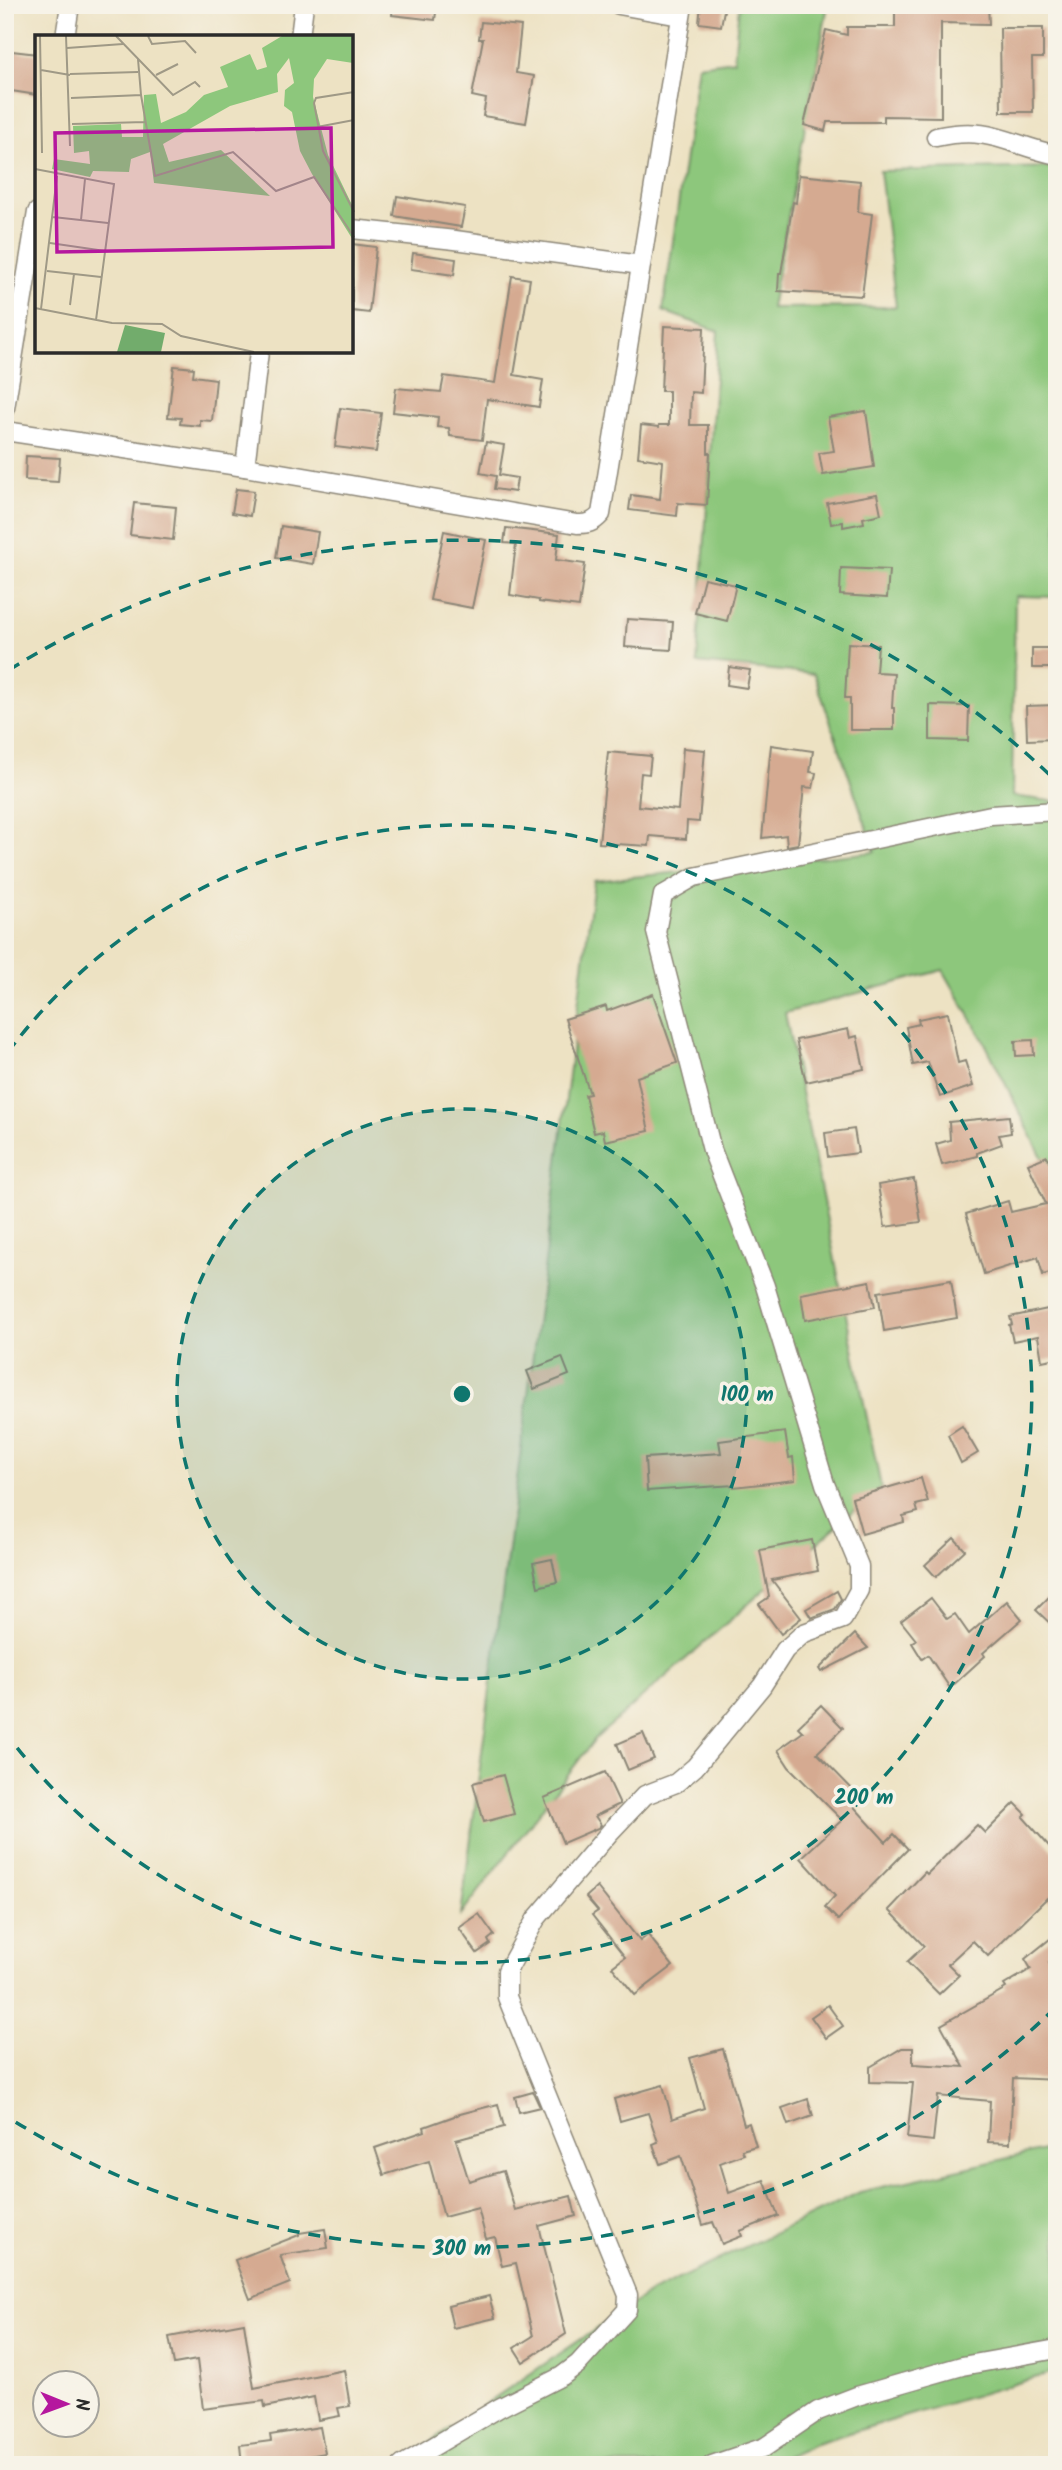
<svg xmlns="http://www.w3.org/2000/svg" width="1062" height="2470" viewBox="0 0 1062 2470" font-family="Kalam,sans-serif">
  <rect width="100%" height="100%" fill="#f7f3e8"/>
  <filter id="ink" filterUnits="userSpaceOnUse"><feTurbulence type="fractalNoise" baseFrequency=".0143" numOctaves="2"/><feDisplacementMap in="SourceGraphic" scale="14" xChannelSelector="R" yChannelSelector="G"/><feConvolveMatrix kernelMatrix="1 2 1 2 8 2 1 2 1" color-interpolation-filters="sRGB"/></filter>
  <filter id="wash" filterUnits="userSpaceOnUse"><feTurbulence type="fractalNoise" baseFrequency=".00686" numOctaves="4" result="noise"/><feDisplacementMap in="SourceGraphic" scale="28" xChannelSelector="R" yChannelSelector="G"/><feGaussianBlur stdDeviation="1.57" result="paint"/><feColorMatrix in="noise" values="0 0 0 0 0 0 0 0 0 0 0 0 0 0 0 0 0 1.4 0 .05"/><feComposite in="paint" operator="in"/></filter>
  <g filter="url(#wash)">
    <rect width="100%" height="100%" fill="#ede2c3"/>
    <!-- green -->
    <g fill="#8dc77c" stroke="#5c7954" stroke-width="2">
      <polygon points="739,5 828,5 771,308 896,307 880,171 1057,167 1057,597 1015,596 1012,796 1057,802 1057,1187 984,1041 943,970 785,1013 881,1487 595,1739 461,1915 594,881 875,852 814,674 697,663 718,331 663,311 698,65 734,60"/>
      <polygon points="1057,2147 1057,2371 819,2442 769,2465 396,2465 649,2293 860,2192"/>
    </g>
    <g id="blocks">
      <!-- building -->
      <g fill="#d5aa91">
        <polygon points="393,5 437,5 435,20 392,15"/>
        <polygon points="701,5 725,5 721,26 699,23"/>
        <polygon points="895,5 988,5 989,24 941,23 941,117 884,116 884,122 827,122 825,131 804,125 826,30 847,35 847,27 895,27"/>
        <polygon points="481,22 521,26 516,73 534,76 526,123 483,116 486,99 472,96 483,39 479,39"/>
        <polygon points="1000,28 1043,28 1043,58 1032,58 1033,112 1001,112"/>
        <polygon points="12,51 37,54 37,95 5,90"/>
        <polygon points="799,175 860,181 858,212 872,214 862,296 778,291 779,273 781,273 793,202 796,203"/>
        <polygon points="397,196 465,207 461,227 394,216"/>
        <polygon points="352,244 376,247 369,313 352,311"/>
        <polygon points="413,253 456,259 454,275 411,269"/>
        <polygon points="512,276 530,279 514,375 543,380 539,407 487,399 482,440 450,436 449,428 437,427 438,417 393,412 396,388 441,392 444,376 495,383"/>
        <polygon points="664,326 704,328 701,393 691,392 690,425 708,425 708,453 710,453 707,505 678,503 677,516 629,510 631,495 660,499 663,461 638,457 641,425 659,427 659,425 669,425 669,391 661,391"/>
        <polygon points="174,366 194,368 193,376 216,379 212,421 200,420 200,426 180,424 181,418 168,417"/>
        <polygon points="340,408 381,413 376,452 335,447"/>
        <polygon points="866,411 874,467 823,475 819,453 834,451 828,417"/>
        <polygon points="486,442 504,445 499,475 517,478 515,492 494,489 496,476 480,473"/>
        <polygon points="26,456 60,458 58,482 25,480"/>
        <polygon points="236,489 254,491 250,516 232,513"/>
        <polygon points="877,494 881,514 863,518 864,523 843,527 843,522 831,524 827,503"/>
        <polygon points="134,503 176,507 173,540 130,535"/>
        <polygon points="281,526 318,532 313,564 276,558"/>
        <polygon points="506,528 559,534 556,560 585,564 579,607 539,602 539,600 510,595 516,544 504,543"/>
        <polygon points="444,531 486,540 472,608 430,600"/>
        <polygon points="841,568 889,570 887,598 840,595"/>
        <polygon points="704,578 736,585 727,621 695,613"/>
        <polygon points="627,619 673,622 671,650 625,647"/>
        <polygon points="848,643 878,645 876,672 894,673 892,708 894,708 894,730 850,730 850,698 845,698"/>
        <rect x="1032" y="648" width="25" height="20"/>
        <polygon points="729,667 750,670 747,688 727,685"/>
        <polygon points="930,705 969,706 968,741 930,740"/>
        <polygon points="1057,705 1057,739 1027,740 1026,706"/>
        <polygon points="771,745 813,751 810,772 816,773 813,788 804,787 798,844 787,846 786,835 762,838"/>
        <polygon points="683,748 705,750 699,822 687,821 686,839 650,836 649,846 599,843 608,752 651,756 649,774 641,773 638,806 678,810"/>
        <polygon points="653,994 677,1063 637,1077 649,1131 605,1141 603,1131 594,1133 585,1095 590,1094 565,1019 606,1006 607,1011"/>
        <polygon points="948,1013 958,1063 965,1061 973,1086 940,1097 928,1062 913,1065 906,1027 919,1024 918,1019"/>
        <polygon points="848,1029 850,1038 857,1036 864,1069 806,1082 796,1040"/>
        <polygon points="1033,1040 1034,1055 1016,1056 1015,1041"/>
        <polygon points="1009,1116 1011,1133 999,1135 1002,1144 977,1153 977,1156 942,1165 936,1144 950,1140 949,1122"/>
        <polygon points="854,1129 858,1153 828,1157 825,1133"/>
        <polygon points="1047,1156 1057,1177 1057,1271 1043,1275 1038,1257 984,1274 966,1214 1008,1201 1011,1212 1046,1204 1028,1164"/>
        <polygon points="914,1179 921,1222 885,1227 878,1185"/>
        <polygon points="951,1280 957,1318 884,1331 878,1292"/>
        <polygon points="870,1281 875,1307 805,1320 801,1294"/>
        <polygon points="1057,1307 1057,1358 1042,1361 1038,1336 1013,1341 1009,1325 1012,1324 1010,1317"/>
        <polygon points="562,1357 569,1375 534,1389 527,1371"/>
        <polygon points="962,1426 978,1453 961,1463 948,1435"/>
        <polygon points="785,1432 789,1458 793,1457 795,1480 734,1487 734,1485 647,1491 645,1458 721,1453 719,1441"/>
        <polygon points="921,1478 928,1502 916,1505 918,1512 903,1516 904,1522 862,1534 852,1498"/>
        <polygon points="954,1538 965,1550 936,1577 925,1565"/>
        <polygon points="812,1540 818,1571 772,1580 801,1618 781,1634 759,1604 769,1597 760,1550"/>
        <polygon points="552,1559 557,1582 538,1587 533,1563"/>
        <polygon points="1057,1589 1057,1630 1036,1610"/>
        <polygon points="837,1591 841,1599 835,1609 811,1618 806,1609"/>
        <polygon points="931,1598 947,1619 955,1614 969,1634 1007,1601 1022,1619 983,1653 985,1656 950,1688 928,1655 922,1659 912,1643 916,1640 901,1621"/>
        <polygon points="855,1634 868,1648 821,1672 819,1669"/>
        <polygon points="821,1705 843,1728 817,1753 855,1792 847,1799 886,1842 894,1834 908,1849 838,1920 825,1907 835,1896 801,1858 842,1820 789,1767 778,1750 803,1732 798,1727"/>
        <polygon points="643,1733 654,1759 628,1770 617,1744"/>
        <polygon points="605,1772 620,1804 595,1816 601,1825 598,1828 563,1843 544,1798"/>
        <polygon points="503,1775 514,1814 484,1822 473,1783"/>
        <polygon points="1015,1803 1026,1814 1023,1817 1057,1855 1057,1910 1047,1898 988,1956 973,1941 948,1964 959,1975 939,1994 907,1962 924,1946 889,1910 925,1872 927,1874 977,1825 985,1833"/>
        <polygon points="597,1887 640,1941 648,1935 673,1966 635,1995 612,1967 625,1957 592,1915 598,1911 586,1897"/>
        <polygon points="479,1914 494,1935 488,1940 490,1944 477,1953 459,1928"/>
        <polygon points="1050,1939 1057,1948 1057,1957 1049,1963 1057,1977 1057,2080 1013,2078 1010,2143 988,2142 990,2101 938,2096 933,2141 907,2138 913,2083 870,2082 870,2067 902,2048 913,2048 913,2064 964,2067 941,2025 1006,1988 1004,1985 1031,1969 1025,1959"/>
        <polygon points="828,2005 843,2026 826,2038 811,2017"/>
        <polygon points="723,2049 744,2125 749,2123 756,2146 742,2150 744,2154 720,2163 729,2193 764,2180 778,2216 740,2231 742,2236 722,2244 713,2222 703,2225 681,2156 660,2164 653,2144 658,2142 648,2113 620,2121 614,2099 663,2085 672,2119 704,2108 690,2058"/>
        <polygon points="533,2092 540,2107 519,2112 515,2097"/>
        <polygon points="808,2099 813,2116 788,2125 782,2108"/>
        <polygon points="498,2104 504,2127 456,2140 469,2181 503,2171 515,2210 571,2196 576,2216 539,2226 566,2334 523,2362 514,2348 533,2336 516,2263 502,2266 495,2237 486,2239 478,2208 444,2217 429,2161 384,2175 375,2148 425,2131 424,2127 460,2114"/>
        <polygon points="325,2229 328,2248 280,2255 290,2283 250,2299 235,2260 299,2235 299,2233"/>
        <polygon points="489,2296 495,2318 453,2328 448,2306"/>
        <polygon points="244,2323 254,2388 344,2370 350,2406 338,2408 340,2416 318,2420 314,2397 265,2407 264,2401 203,2409 197,2360 174,2364 169,2337"/>
        <polygon points="320,2427 325,2453 282,2461 282,2465 242,2465 240,2445 271,2441 270,2435"/>
      </g>
    </g>
  </g>
  <g filter="url(#ink)">
    <use href="#blocks" fill-opacity="0" stroke="#8c8677" stroke-width="2"/>
    <g fill="none" stroke-linecap="round" stroke-linejoin="round">
      <defs>
        <g id="minor">
          <polyline points="619,5 680,16"/>
          <polyline points="65,37 70,5"/>
          <polyline points="300,37 304,5"/>
          <path d="M936,137C991,125 1008,145 1057,155"/>
          <polyline points="352,229 455,240 641,265"/>
          <polyline points="5,408 37,212"/>
          <path d="M5,431L245,467L577,524C588,524 593,523 601,514L683,5"/>
          <polyline points="245,467 259,352"/>
          <polyline points="402,2465 499,2408 562,2376 578,2364 627,2310 628,2295 507,1997 507,1971 536,1919 610,1832 645,1795 676,1783 695,1767 762,1686 785,1650 804,1633 843,1619 859,1590 859,1566 825,1484 765,1286 712,1150 656,932 663,895 694,877 991,815 1057,811"/>
          <polyline points="712,2465 765,2447 818,2411 857,2396 962,2366 1057,2349"/>
        </g>
      </defs>
      <!-- minor casing -->
      <use href="#minor" stroke="#8c8677" stroke-width="21"/>
      <!-- minor -->
      <use href="#minor" stroke="#fff" stroke-width="18"/>
    </g>
  </g>
  <!-- distance rings -->
  <circle cx="462" cy="1394" r="285" fill="#0f766e" fill-opacity=".12"/>
  <g fill="none" stroke="#0f766e" stroke-width="3.5" stroke-dasharray="12 9">
    <circle cx="462" cy="1394" r="285"/>
    <path d="M8 1052A569 569 0 1 1 8 1736"/>
    <path d="M1055 2008A854 854 0 0 1 9 2118M9 670A854 854 0 0 1 1055 780"/>
  </g>
  <!-- overview -->
  <g transform="translate(35 35)">
    <rect width="318" height="318" fill="#ede2c3"/>
    <path d="M247,1H318V28L292,24L279,44L278,62L293,120L318,172V205L277,139L265,116L257,77L249,71L250,55L259,48L254,23L242,39L243,57L195,71L128,109L134,127L186,115L235,161L119,148L115,117L96,124L94,137L58,136L55,142L17,134L19,124L55,129L54,116L39,118L38,91L86,89L87,102H108L109,60L121,59L126,88L151,77L169,60L193,52L185,32L215,19L222,35L232,32L227,13Z" fill="#8dc77c"/>
    <path d="M90,290L130,298L126,317H82Z" fill="#72ac6c"/>
    <path fill="none" stroke="#9f9986" stroke-width="2" d="M5,1L7,118M31,1L35,111M81,1L138,60L160,47L165,52M113,1L117,9L150,6L161,18M32,13L88,9M6,35L35,40M35,39L103,37M121,40L143,29M319,57L281,63L279,68L288,116L319,177M106,60L120,141L198,117L241,156L279,142L319,202M36,63L106,60L103,24M37,89L110,87M282,92L319,85M0,134L79,149L61,285M18,182L73,188M46,185L50,144M15,208L70,216M12,236L66,242M35,270L39,239M0,273L77,288L127,289L146,301L219,317M6,274L22,141"/>
    <path fill="#b5179e" fill-opacity="0.15" stroke="#b5179e" stroke-width="3.5" d="M296,93L298,212L22,217L20,98Z"/>
    <rect width="318" height="318" fill="none" stroke="#2b2b2b" stroke-width="3.5"/>
  </g>
  <circle cx="462" cy="1394" r="10" fill="#0f766e" stroke="#f7f3e8" stroke-width="3.5"/>
  <g font-size="21" text-anchor="middle" font-weight="bold" fill="#0f766e" stroke="#f7f3e8" stroke-width="7" stroke-linejoin="round" paint-order="stroke">
    <text x="747" y="1401">100 m</text>
    <text x="864" y="1804">200 m</text>
    <text x="462" y="2255">300 m</text>
  </g>
  <!-- margin -->
  <rect width="1062" height="2470" fill="none" stroke="#f7f3e8" stroke-width="28"/>
  <!-- north arrow -->
  <g transform="translate(66 2404) rotate(91)"><circle r="33" fill="#f7f3e8" stroke="#a5a39c" stroke-width="2"/>
  <path d="M0-5L12 26L0 18L-12 26Z" fill="#b5179e"/>
  <text y="-10" font-size="19" font-weight="bold" text-anchor="middle" fill="#2b2b2b">N</text>
  </g>
</svg>
